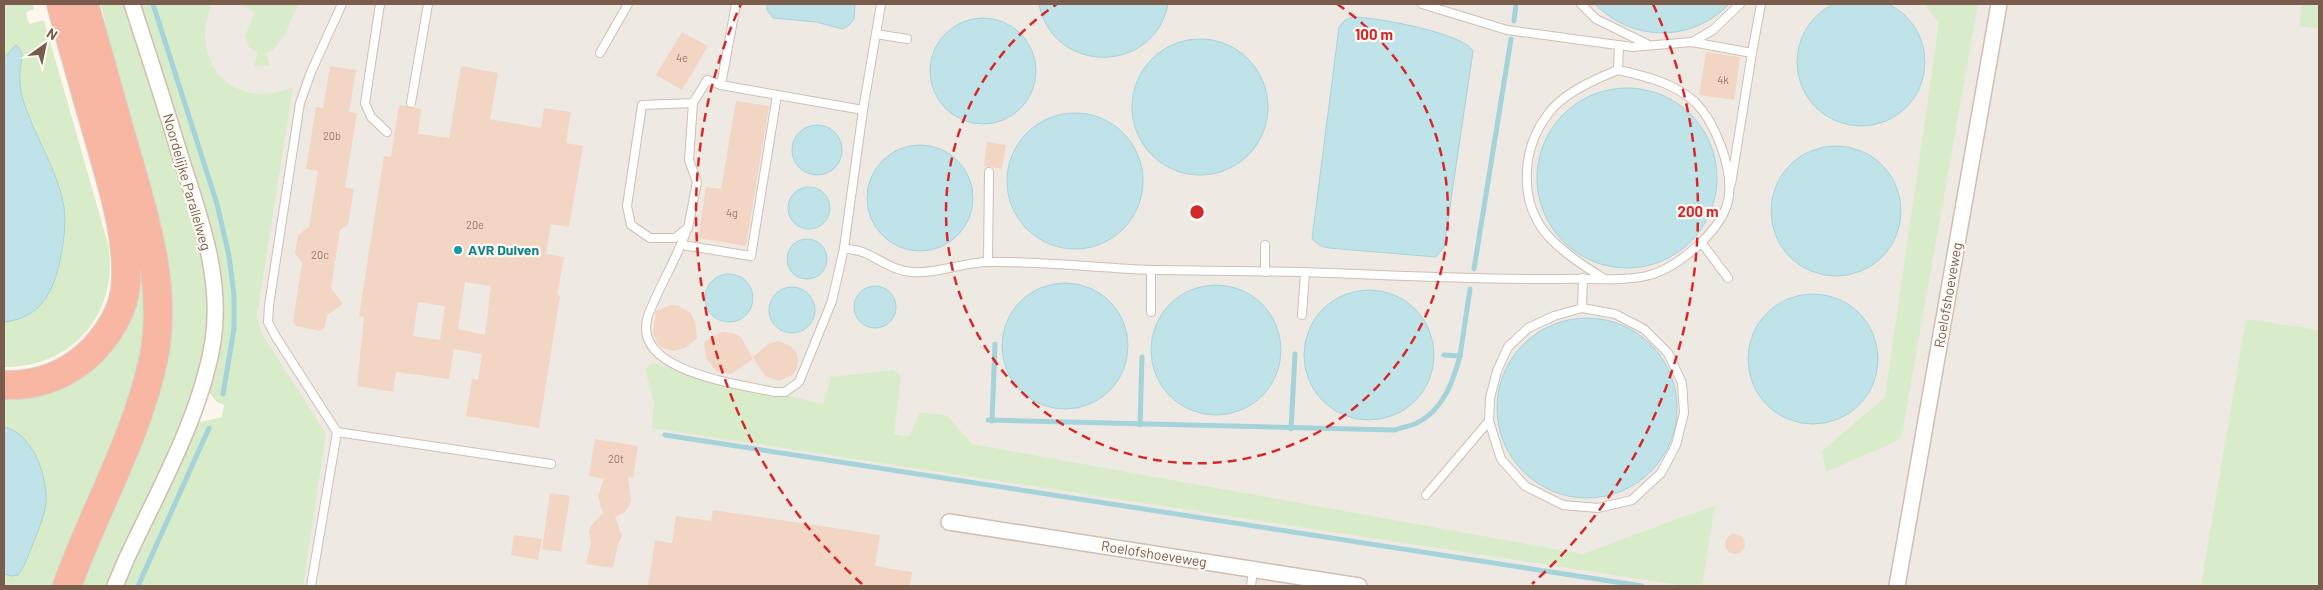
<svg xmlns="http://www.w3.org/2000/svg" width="2323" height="590" viewBox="0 0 2323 590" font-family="Barlow,sans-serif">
  <rect width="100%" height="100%" fill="#fdf6ec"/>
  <!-- industrial -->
  <polygon fill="#efe9e4" points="170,4 2319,4 2319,586 209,586 248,401"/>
  <!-- green -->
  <g fill="#d8ecc9">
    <path d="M4,4H32L34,9L26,12L29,24L44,20L108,244C120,312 73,368 4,367Z"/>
    <polygon points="101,4 128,4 198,222 211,294 207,349 188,413 111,586 80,586 159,392 168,357 171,319"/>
    <path d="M137,4H212C187,62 234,113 293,87L257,316L262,334L326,434L303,586H120L193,426L200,422L222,417L224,405L217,402L208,391L219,309Z"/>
    <path d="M245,4H257L259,6L265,4H298C291,19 283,47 267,53L270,66H254L258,53L249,47L245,36L255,12L244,6Z"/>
    <polygon points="1924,4 1978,4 1901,439 1826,472 1822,451 1885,397 1939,23"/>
    <polygon points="2302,4 2319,4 2319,29 2299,26"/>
    <polygon points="143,244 146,356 59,586 4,586 4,397 59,389 137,272"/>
    <polygon points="2246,319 2319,330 2319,586 2201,586"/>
    <polygon points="653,363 823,404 831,377 893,370 901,376 894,434 909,437 920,412 948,416 972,444 1583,554 1715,505 1702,586 1686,586 652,428 654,402 645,369"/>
  </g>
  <!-- water -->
  <g fill="#bfe3e8" stroke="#a5d3da">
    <circle cx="1861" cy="62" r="64"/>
    <polygon points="767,4 855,4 854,19 849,25 843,29 816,22 773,18 767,10"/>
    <path d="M1039,4H1168C1154,75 1053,75 1039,4Z"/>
    <path d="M1595,4H1729C1692,43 1632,42 1595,4Z"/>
    <path d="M1353,17C1375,17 1463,33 1473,51L1444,247L1436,257L1329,248L1321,246L1312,239L1339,27L1345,20Z"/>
    <circle cx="983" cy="71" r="53"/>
    <circle cx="1200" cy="107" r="68"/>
    <path d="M16,45C26,55 20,60 20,73C19,81 21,92 23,100C34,136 58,170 64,207C66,224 64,240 61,256C54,291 42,318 4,322V58Z"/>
    <circle cx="1627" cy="178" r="90"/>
    <circle cx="1075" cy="181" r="68"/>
    <circle cx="817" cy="150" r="25"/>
    <circle cx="920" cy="198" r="53"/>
    <circle cx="1836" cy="211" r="65"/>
    <circle cx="809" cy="208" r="21"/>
    <circle cx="807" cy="259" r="20"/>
    <circle cx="729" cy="298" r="24"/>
    <circle cx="1065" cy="346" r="63"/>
    <circle cx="1216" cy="350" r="65"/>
    <circle cx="875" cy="307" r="21"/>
    <circle cx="792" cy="310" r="23"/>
    <circle cx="1369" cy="355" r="65"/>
    <circle cx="1813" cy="359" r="65"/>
    <circle cx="1587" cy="408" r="90"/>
    <path d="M4,427C33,433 48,477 46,504C44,520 30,550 24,566L18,575L12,576L4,574Z"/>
  </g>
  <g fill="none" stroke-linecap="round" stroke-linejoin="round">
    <!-- stream -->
    <g stroke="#a5d3da" stroke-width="5">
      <polyline points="153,4 217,204 229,256 234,295 234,329 223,394"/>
      <polyline points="1514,21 1516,4"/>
      <polyline points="1474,269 1511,39"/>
      <polyline points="1460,356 1470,289"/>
      <path d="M988,420L1394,430C1401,428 1410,426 1417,423C1443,410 1453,382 1460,356L1444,355"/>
      <polyline points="992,421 995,344"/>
      <polyline points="1140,425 1142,357"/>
      <polyline points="1291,429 1295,354"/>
      <polyline points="665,435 1642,586"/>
      <polyline points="138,586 209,428"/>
    </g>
  </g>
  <!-- building -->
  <g fill="#f3d5c3" fill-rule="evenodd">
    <polygon points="682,32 708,46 682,90 656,75"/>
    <polygon points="1706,52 1740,57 1734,100 1699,95"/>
    <polygon points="330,66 356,70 349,112 357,113 345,187 354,189 348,224 340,230 331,288 343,304 327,315 325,327 320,331 296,326 293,322 302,263 295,253 298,235 309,227 318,171 306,169 316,107 323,108"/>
    <path d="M461,66L498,73L490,119L541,128L544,108L571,112L566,143L583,146L569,227L551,224L546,254L564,257L557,295L560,296L539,428L466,416L472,379L478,380L482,354L454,349L449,379L396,372L393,392L357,386L364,317L359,316L384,156L391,157L399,105L421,109L418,134L449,138ZM465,282L491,286L485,335L458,329ZM418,302L445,306L440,340L413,336Z"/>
    <polygon points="736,101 769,106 746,246 698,238 706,187 721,189"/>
    <polygon points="987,142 1006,145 1002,169 984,166"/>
    <polygon points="670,305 679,306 691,313 695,323 697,338 685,348 673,351 660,347 653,334 656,311"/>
    <polygon points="722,332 733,333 741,337 753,359 731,374 716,371 706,358 704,342"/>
    <polygon points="778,341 791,346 797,354 798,361 797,369 792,375 779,381 765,376 753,357 767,345"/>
    <polygon points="595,439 638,446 633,478 628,477 631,500 629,506 625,512 615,517 622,536 617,547 613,568 586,564 591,542 589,532 591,526 603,513 598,496 604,479 589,476"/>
    <polygon points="550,493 570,496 561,552 542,549"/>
    <polygon points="713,510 880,535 875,566 912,572 910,586 648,586 655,540 672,543 676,516 711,521"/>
    <circle cx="1735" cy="544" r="10"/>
    <polygon points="514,535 542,539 538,560 511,555"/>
  </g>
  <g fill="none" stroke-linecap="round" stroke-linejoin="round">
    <defs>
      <g id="service">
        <polyline points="380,4 365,103 371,117 387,132"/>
        <path d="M881,4L863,110L844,248C851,250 859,250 865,253C881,260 894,271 912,272C938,274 963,262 989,262C1043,261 1098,268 1152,270C1202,271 1252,271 1303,272C1389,275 1474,280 1561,279C1588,278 1624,282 1650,275C1680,267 1726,227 1729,195C1732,166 1715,122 1695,102C1674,83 1645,76 1618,70L1619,45"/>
        <polyline points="1422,4 1507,30 1632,47 1692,42 1713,30 1740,4"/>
        <polyline points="1581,4 1596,19 1647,44"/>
        <polyline points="876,34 907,39"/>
        <polyline points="1692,42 1752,53 1761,4"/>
        <polyline points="600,53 628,4"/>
        <polyline points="721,85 736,4"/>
        <polyline points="411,103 428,4"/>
        <polyline points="693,103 689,160 697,182 688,228 675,238 650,238 631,225 627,206 642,105 693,103 707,80 721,85 863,110"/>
        <polyline points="1731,184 1752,53"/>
        <path d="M687,229C677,259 659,286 648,316C630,372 740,384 774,392H785L799,382L832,301L844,248"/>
        <polyline points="1701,242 1728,278"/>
        <polyline points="682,245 751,256 777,95"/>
        <polyline points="988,262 989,172"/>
        <polyline points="1151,270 1151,312"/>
        <polyline points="1265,272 1265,245"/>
        <path d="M1603,278C1584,266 1565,254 1549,237C1518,203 1521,149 1548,114C1562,94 1595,79 1618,70"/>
        <polyline points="1582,308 1554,316 1528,328 1508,347 1497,371 1490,398 1489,421 1501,459 1525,486 1563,505 1598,508 1632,500 1661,473 1676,445 1684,413 1682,383 1668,353 1644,329 1615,314 1582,308 1583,278"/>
        <polyline points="1302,315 1305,272"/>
        <polyline points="337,432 551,464"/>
        <polyline points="1426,495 1489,421"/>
        <polyline points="311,586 337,432 276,337 268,322 269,305 300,103 311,72 342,4"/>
        <polyline points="1251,586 1253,570"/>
      </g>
      <g id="minor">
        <polyline points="949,522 1359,586"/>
        <path d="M115,586L125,562C157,493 201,416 213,341C223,276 198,212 179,152C164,102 148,53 132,4"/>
        <polyline points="1897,586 1999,4"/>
      </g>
      <g id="motorway">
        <path d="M4,385C31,386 56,379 78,363C100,347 121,318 125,291C131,243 112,185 99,139C86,94 73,49 61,4"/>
        <path d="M67,586C94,511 136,439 153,361C169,287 143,212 123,142C110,96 97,50 84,4"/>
      </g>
    </defs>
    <!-- service casing -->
    <use href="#service" stroke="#d1beb0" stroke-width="10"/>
    <!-- minor casing -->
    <use href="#minor" stroke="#d1beb0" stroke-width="18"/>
    <!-- motorway casing -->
    <use href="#motorway" stroke="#dad1cd" stroke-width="30"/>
    <!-- service -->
    <use href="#service" stroke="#fff" stroke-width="8"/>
    <!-- minor -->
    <use href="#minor" stroke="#fff" stroke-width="15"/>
    <!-- motorway -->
    <use href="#motorway" stroke="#f7b7a3" stroke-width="28"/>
  </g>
  <!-- distance rings -->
  <g fill="none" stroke="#d62828" stroke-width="2.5" stroke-dasharray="9 6">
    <path d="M1337 4A251 251 0 1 1 1057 4"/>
    <path d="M862 584A501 501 0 0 1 741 4M1653 4A501 501 0 0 1 1532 584"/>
  </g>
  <!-- markers -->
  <circle fill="#0f9aa8" stroke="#fffaf3" stroke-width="2" cx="458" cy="250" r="5"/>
  <g text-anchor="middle" stroke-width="4.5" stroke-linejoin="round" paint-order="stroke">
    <!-- number labels -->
    <g font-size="11" fill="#987a6a">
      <text x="682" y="62">4e</text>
      <text x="1723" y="84">4k</text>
      <text x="332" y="140">20b</text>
      <text x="732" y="217">4g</text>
      <text x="475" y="229">20e</text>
      <text x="320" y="259">20c</text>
      <text x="616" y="463">20t</text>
    </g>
    <!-- street labels -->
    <g font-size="14" fill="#7a5c4d" stroke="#fffaf3">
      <text transform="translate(187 182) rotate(74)" y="5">Noordelijke Parallelweg</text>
      <text transform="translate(1948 295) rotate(-80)" y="5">Roelofshoeveweg</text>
      <text transform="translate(1154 554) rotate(9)" y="5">Roelofshoeveweg</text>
    </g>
    <!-- culture labels -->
    <g font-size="14" font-weight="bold" fill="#0d838f" stroke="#fffaf3" text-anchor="start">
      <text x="468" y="255">AVR Duiven</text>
    </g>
  </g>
  <circle cx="1197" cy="212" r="8" fill="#d62828" stroke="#fffaf3" stroke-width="2.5"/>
  <g font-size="15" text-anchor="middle" font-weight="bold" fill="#d62828" stroke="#fffaf3" stroke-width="4.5" stroke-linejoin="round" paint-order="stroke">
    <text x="1374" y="40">100 m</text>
    <text x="1698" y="217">200 m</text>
  </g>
  <!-- border -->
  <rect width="2323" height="590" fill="none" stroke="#7a5c4d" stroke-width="10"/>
  <!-- north arrow -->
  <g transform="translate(45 45) rotate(33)" stroke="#fffaf3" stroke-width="4" paint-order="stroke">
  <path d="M0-4L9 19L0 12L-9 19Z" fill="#7a5c4d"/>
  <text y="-8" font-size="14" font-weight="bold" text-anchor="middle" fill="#7a5c4d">N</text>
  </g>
</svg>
